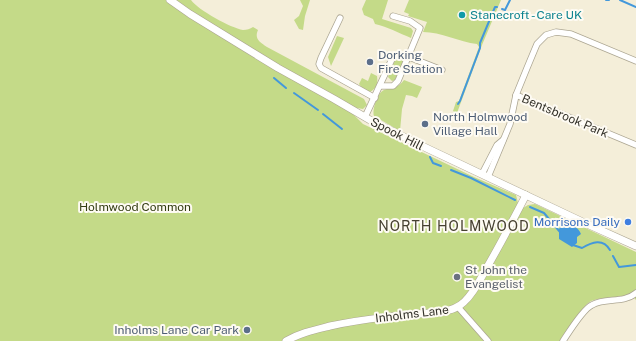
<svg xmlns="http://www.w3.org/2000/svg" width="636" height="341" viewBox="0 0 636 341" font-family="'Public Sans',sans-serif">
  <rect width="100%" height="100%" fill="#f4eed9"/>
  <!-- green -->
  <g fill="#c4da88">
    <path d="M0,0H191C198,10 231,28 243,30C247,30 250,29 253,27L258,30C254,39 260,42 267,47L364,99L367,105L363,109L357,108L353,114L363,124L474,177L516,195L518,203L523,208L528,205L535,204L636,252V300L631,294C619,299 603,296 591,301C582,306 567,332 561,341H0Z"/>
    <polygon points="300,0 310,0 305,16 303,30 299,29 294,20 299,16 303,6"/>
    <path d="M366,0H388L382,19L411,28L413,31L411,38C399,33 388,27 375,24L373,19L364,15L362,9Z"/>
    <path d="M409,0H501L482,45L457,113L453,111L456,102L459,101L479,47L477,44C459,42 441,32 423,32L427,22L408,16L409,14L404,12Z"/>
    <polygon points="337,36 344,38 331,66 328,57"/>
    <polygon points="403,53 406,54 395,80 392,81 388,77 396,58 400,60"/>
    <path d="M371,73L377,76C378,83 377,88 370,92L362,88L359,84L362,78L368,81Z"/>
    <path d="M404,80L422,87L417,98L412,96L406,95L402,109L400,131L374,116C372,110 377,93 384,90C392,87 399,88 404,80Z"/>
  </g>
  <!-- water -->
  <path fill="#4398db" d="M563,223C570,224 578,226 581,234L577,237V243L572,247L559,239V229Z"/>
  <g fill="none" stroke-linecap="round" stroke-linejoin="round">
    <!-- stream -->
    <g stroke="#4398db" stroke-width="2">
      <polyline points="606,0 609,0"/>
      <polyline points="620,0 636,7"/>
      <polyline points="502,9 505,10 510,0"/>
      <polyline points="274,78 286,88"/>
      <polyline points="294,93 318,110"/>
      <polyline points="458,104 460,101 480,48 480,43 495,7 497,7"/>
      <polyline points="323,114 342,129"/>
      <polyline points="430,157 433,163 441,166"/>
      <polyline points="451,170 471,178 515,200"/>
      <polyline points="530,207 544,213 560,232"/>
      <path d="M573,245L582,248C592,242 603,238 610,250"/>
      <polyline points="613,256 619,267 636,265"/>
    </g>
    <defs>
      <g id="minor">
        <polyline points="340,18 321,58 319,64 321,68 375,98"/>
        <polyline points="409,57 442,70"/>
        <polyline points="380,86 393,86 398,81 420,28 410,21 393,16"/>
        <polyline points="516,95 636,145"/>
        <polyline points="365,117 392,59"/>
        <polyline points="482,174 497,145 503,140"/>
        <polyline points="488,177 510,124 516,95 527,68 537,44 546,35 556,32 571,34 636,61"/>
        <polyline points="458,307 488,341"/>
        <path d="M563,341C569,332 583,309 592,305C606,297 623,304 636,293"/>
      </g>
      <g id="tertiary">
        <polyline points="170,0 190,14 278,68 334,99 370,120 420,145 587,224 636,246"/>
        <path d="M286,341C300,333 314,330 330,326C367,318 404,315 442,312C451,310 458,308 464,302C474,293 480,280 486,269C500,245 513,220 526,195"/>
      </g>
    </defs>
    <!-- minor casing -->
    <use href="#minor" stroke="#aca692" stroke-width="7"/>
    <!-- tertiary casing -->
    <use href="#tertiary" stroke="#aca692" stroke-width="8"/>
    <!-- minor -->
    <use href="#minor" stroke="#fff" stroke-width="5.5"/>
    <!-- tertiary -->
    <use href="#tertiary" stroke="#fff" stroke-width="7"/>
  </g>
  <!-- markers -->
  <circle fill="#0f9aa8" stroke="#fefbf3" stroke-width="1.5" cx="462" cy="15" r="4"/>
  <g fill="#5c6f8a" stroke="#fefbf3" stroke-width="1.5">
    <circle cx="370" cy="62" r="4"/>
    <circle cx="425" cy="124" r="4"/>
    <circle cx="247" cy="330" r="4"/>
  </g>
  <circle fill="#3f7fe0" stroke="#fefbf3" stroke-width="1.5" cx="628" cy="222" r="4"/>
  <circle fill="#6b7280" stroke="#fefbf3" stroke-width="1.5" cx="457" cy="277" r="4"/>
  <g text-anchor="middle" stroke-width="4" stroke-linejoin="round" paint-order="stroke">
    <!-- culture labels -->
    <g font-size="12" fill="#0d838f" stroke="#fefbf3" text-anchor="start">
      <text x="470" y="19">Stanecroft - Care UK</text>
    </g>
    <!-- service labels -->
    <g font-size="12" fill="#4e5e75" stroke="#fefbf3" text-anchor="start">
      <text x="378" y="59">Dorking<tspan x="378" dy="14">Fire Station</tspan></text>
      <text x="433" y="121">North Holmwood<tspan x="433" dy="14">Village Hall</tspan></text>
      <text x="239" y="334" text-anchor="end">Inholms Lane Car Park</text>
    </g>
    <!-- street labels -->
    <g font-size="12" fill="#34322a" stroke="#fefbf3">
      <text transform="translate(565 116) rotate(23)" y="4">Bentsbrook Park</text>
      <text transform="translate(397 134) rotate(27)" y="4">Spook Hill</text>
      <text transform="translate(412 314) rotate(-7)" y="4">Inholms Lane</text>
    </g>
    <!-- park labels -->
    <g font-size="12" fill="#343e14" stroke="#fefbf3">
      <text x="135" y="211">Holmwood Common</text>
    </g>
    <!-- shop labels -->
    <g font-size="12" fill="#366cbe" stroke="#fefbf3" text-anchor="end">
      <text x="620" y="226">Morrisons Daily</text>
    </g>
    <!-- worship labels -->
    <g font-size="12" fill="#5b616d" stroke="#fefbf3" text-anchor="start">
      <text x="465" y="274">St John the<tspan x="465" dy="14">Evangelist</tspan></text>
    </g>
    <!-- quarter labels -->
    <g font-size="14" letter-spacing="1" fill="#464130" stroke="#fefbf3">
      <text x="454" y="231">NORTH HOLMWOOD</text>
    </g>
  </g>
</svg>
